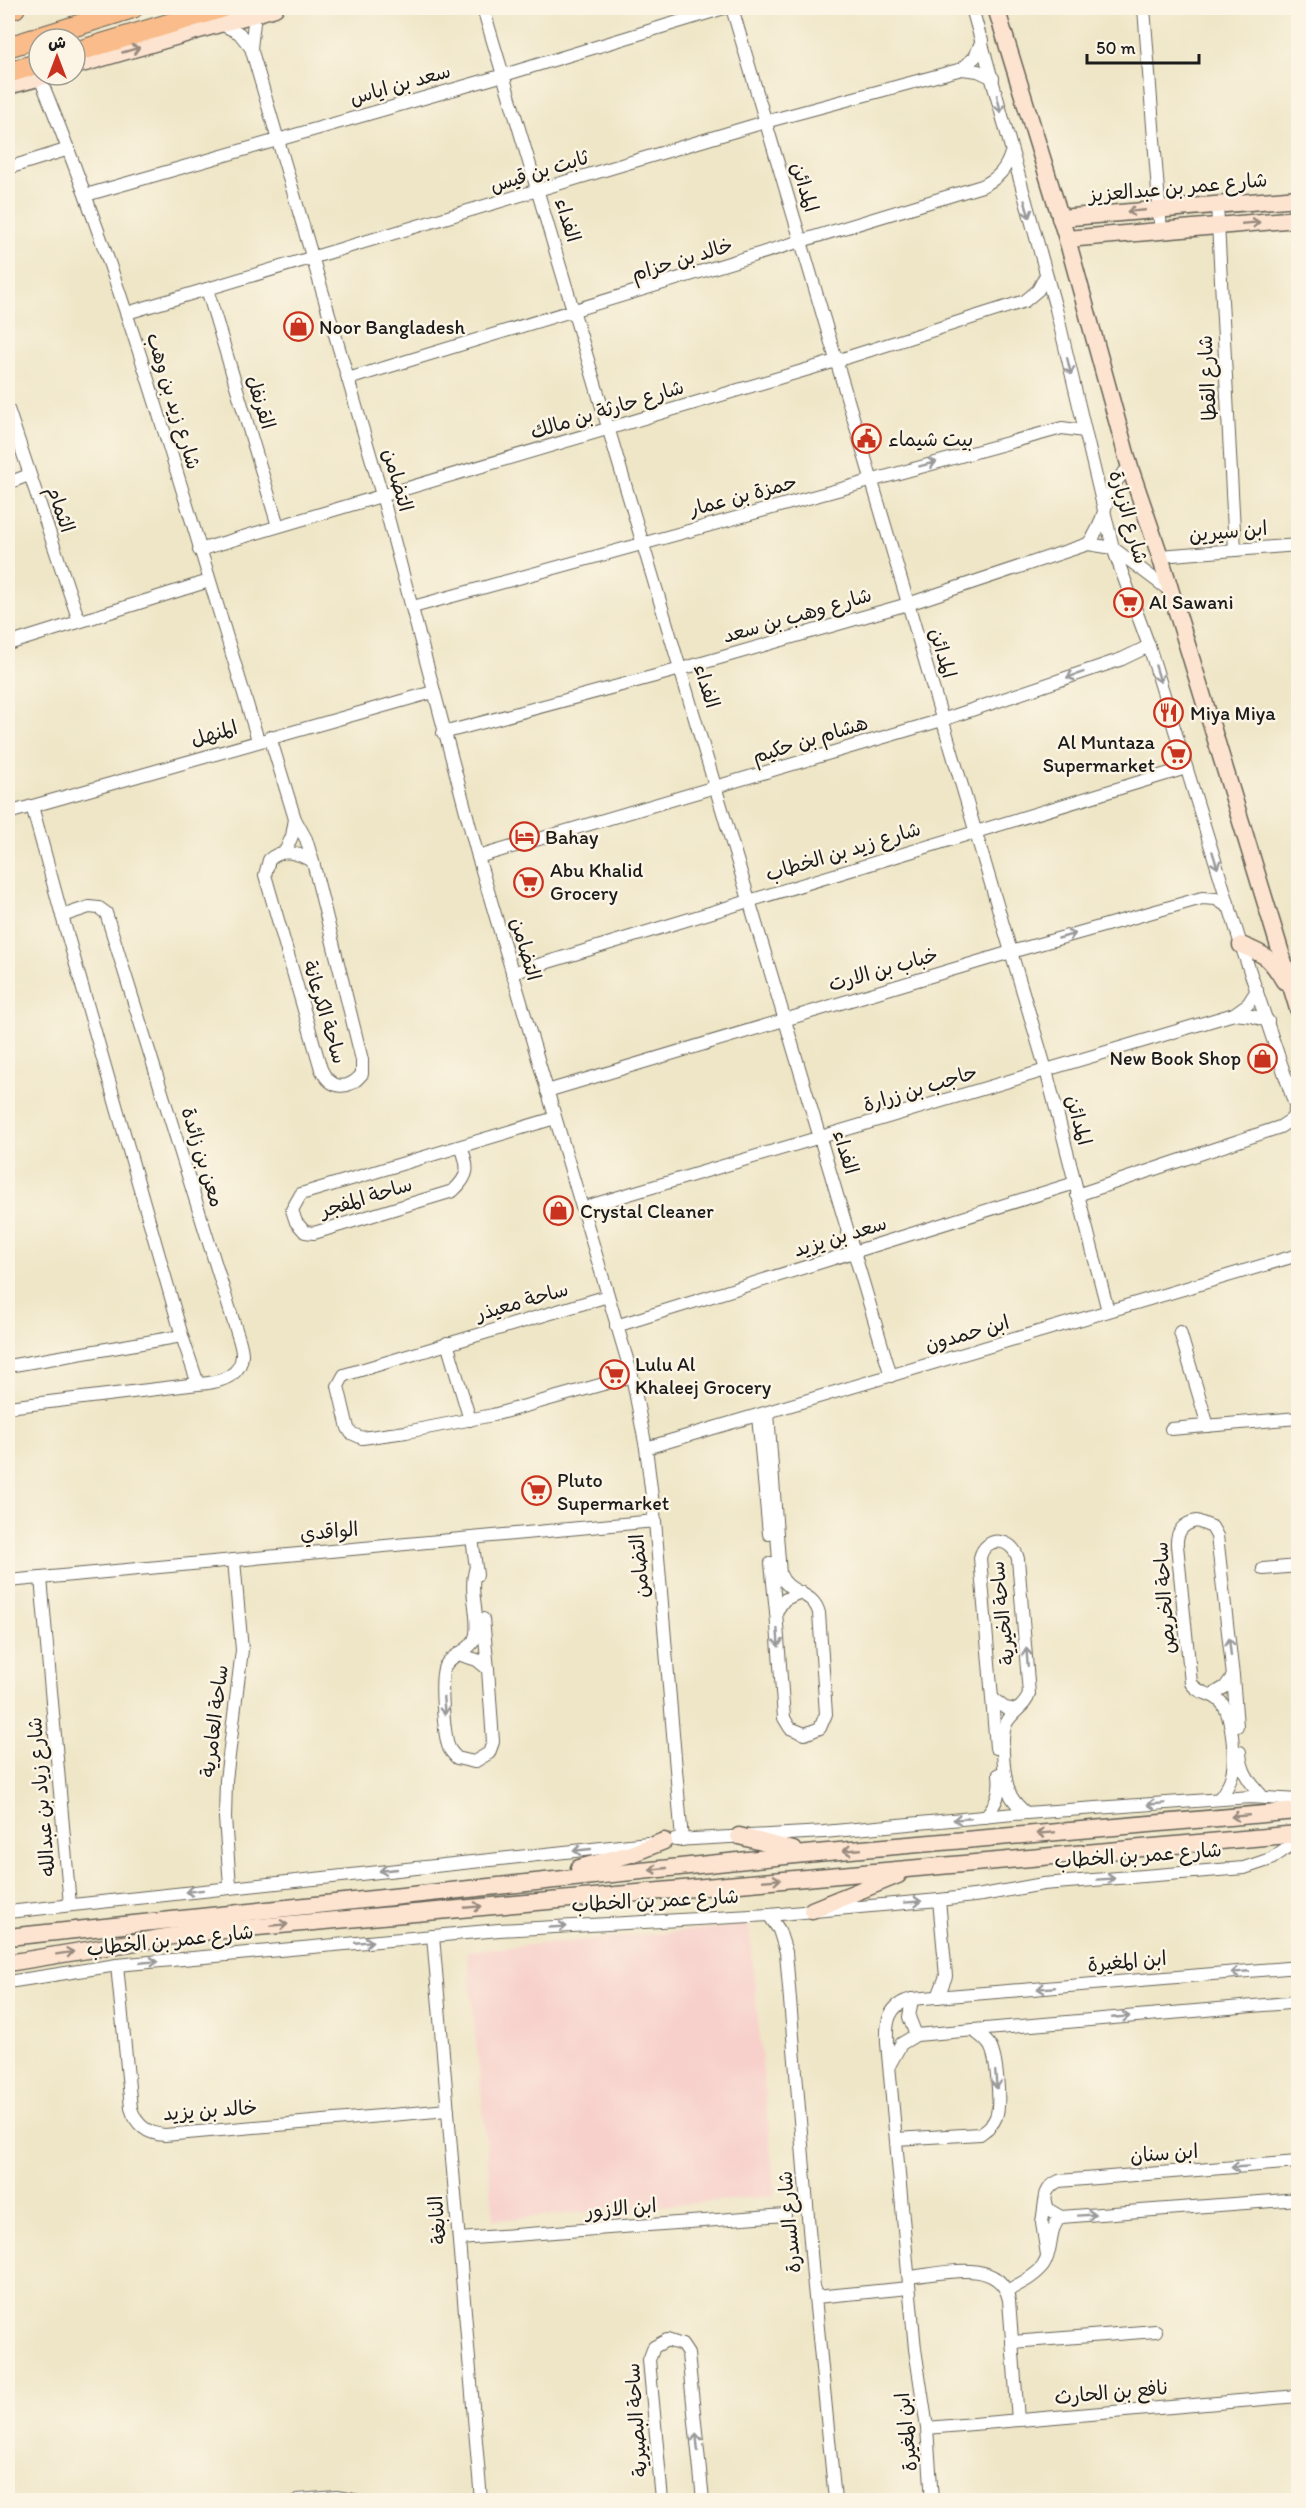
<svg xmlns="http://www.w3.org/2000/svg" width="1306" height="2508" viewBox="0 0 1306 2508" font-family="Itim,'Playpen Sans Arabic',sans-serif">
  <rect width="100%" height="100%" fill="#fcf5e5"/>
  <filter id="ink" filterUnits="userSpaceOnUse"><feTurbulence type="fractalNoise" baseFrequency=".0167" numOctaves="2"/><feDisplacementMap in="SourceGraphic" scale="12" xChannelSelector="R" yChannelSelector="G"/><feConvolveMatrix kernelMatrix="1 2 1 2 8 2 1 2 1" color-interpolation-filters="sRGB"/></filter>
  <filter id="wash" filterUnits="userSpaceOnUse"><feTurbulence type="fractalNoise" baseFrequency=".008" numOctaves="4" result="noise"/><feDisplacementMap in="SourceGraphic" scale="24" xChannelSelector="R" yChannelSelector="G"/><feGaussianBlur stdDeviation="1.35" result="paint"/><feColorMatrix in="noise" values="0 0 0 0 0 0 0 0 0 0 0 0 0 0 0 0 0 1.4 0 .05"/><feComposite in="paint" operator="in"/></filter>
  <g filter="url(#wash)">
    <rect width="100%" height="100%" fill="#efe6c7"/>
    <!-- built -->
    <polygon fill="#f7d0cb" points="749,1925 775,2196 494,2220 467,1951"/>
  </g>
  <g filter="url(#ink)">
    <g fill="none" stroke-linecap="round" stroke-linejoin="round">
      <defs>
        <g id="street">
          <polyline points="483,8 891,1376"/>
          <polyline points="732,8 1046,1070 1108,1311"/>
          <polyline points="972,8 1056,309 1113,548 1149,646 1241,945 1296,1108 1292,1119 1280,1127 1077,1195"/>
          <polyline points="1144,8 1161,231"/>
          <polyline points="255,14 251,48 382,495 478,857 632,1376 646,1448 655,1521 682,1840"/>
          <polyline points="221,24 239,33 251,48"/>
          <polyline points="962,69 975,57 982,40"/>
          <path d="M40,78C128,293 190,518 258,740"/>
          <polyline points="8,168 69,149"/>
          <polyline points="86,195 504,75 724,8"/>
          <polyline points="1217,204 1235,550"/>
          <polyline points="207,289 278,526"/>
          <polyline points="127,313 765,122 962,69 978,71 993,78"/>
          <path d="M348,379L982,186C997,179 1006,170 1011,153"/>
          <polyline points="8,409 79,621"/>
          <polyline points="8,483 29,475"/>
          <path d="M1088,544C1109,520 1102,486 1130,468"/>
          <polyline points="199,550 836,361 1025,301 1038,290 1046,275"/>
          <polyline points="1160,556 1298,545"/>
          <polyline points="413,607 1062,428 1084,431"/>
          <polyline points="8,644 209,581"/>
          <polyline points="443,733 681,669 908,604 1088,544 1113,548 1169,590"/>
          <path d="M270,737L295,819L306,839L313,862L362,1060V1074C348,1091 331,1090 321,1069L265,875L269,860C283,847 299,853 313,862"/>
          <polyline points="32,806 62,916"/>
          <polyline points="8,813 433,692"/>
          <polyline points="285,852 292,836 295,819"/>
          <polyline points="478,857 942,720 1122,659 1149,646"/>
          <path d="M89,907L99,908L106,913L238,1336C240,1342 242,1349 242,1355C241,1378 216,1383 198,1384L182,1336L62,916Z"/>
          <polyline points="512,973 1186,768"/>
          <polyline points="1234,1014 1252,1016 1268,1021"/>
          <polyline points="547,1091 1011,952 1202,898 1216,899 1230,908"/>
          <path d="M461,1146C469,1168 470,1175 453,1191L314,1233L305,1232L296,1222L292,1210L301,1194L555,1118"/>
          <polyline points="582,1208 1234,1014 1248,1004 1257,990"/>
          <polyline points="608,1296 344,1375 338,1386 348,1428 351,1433 362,1438 406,1432 493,1415 632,1376"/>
          <polyline points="616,1326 1075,1183"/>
          <polyline points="1180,1332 1208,1426"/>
          <polyline points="447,1343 470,1420"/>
          <polyline points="8,1366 182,1336"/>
          <polyline points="8,1407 198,1384"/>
          <path d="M768,1413L780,1574C788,1595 813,1590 819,1613L826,1714L820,1728L805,1734L790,1728L784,1718L776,1612L784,1600L800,1592"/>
          <polyline points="758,1416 769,1534"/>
          <polyline points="1171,1429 1298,1418"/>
          <polyline points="646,1448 1298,1255"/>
          <polyline points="472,1538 477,1575"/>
          <polyline points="771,1563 776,1612"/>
          <polyline points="1263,1569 1298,1566"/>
          <polyline points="41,1578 70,1905"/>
          <polyline points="8,1581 655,1521"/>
          <polyline points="483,1619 488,1669"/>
          <path d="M458,1654L477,1660L488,1669L493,1742L489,1753L474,1762L457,1758C454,1755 451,1752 449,1748C444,1735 439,1677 445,1666C453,1652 473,1652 476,1634C479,1612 469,1592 475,1570"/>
          <polyline points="1233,1676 1237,1726"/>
          <path d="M1212,1695L1225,1687L1233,1676L1217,1536L1212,1527L1197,1521C1184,1523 1176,1531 1177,1545L1191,1683C1199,1695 1212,1692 1221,1702C1232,1714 1236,1759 1232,1774C1230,1784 1225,1791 1219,1799"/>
          <polyline points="992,1698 996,1748"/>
          <path d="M1016,1710L1005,1708L992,1698L980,1558C985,1535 1013,1537 1018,1559L1029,1694C1026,1706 1013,1711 1007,1722C999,1736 1004,1781 1011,1796C1015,1803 1020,1808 1026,1813"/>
          <path d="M1240,1752C1241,1772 1250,1783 1263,1797"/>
          <path d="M985,1817C997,1803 1001,1793 999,1774"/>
          <polyline points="675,1840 824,1832 1026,1813 1251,1797 1298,1800"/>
          <polyline points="230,1886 225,1818 226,1780 242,1650 234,1560"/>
          <polyline points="8,1912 648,1843"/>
          <polyline points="769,1915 779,1930 786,1952 813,2277 835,2500"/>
          <polyline points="433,1936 481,2500"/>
          <path d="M117,1965L131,2108C136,2125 147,2134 165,2135L448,2110"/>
          <polyline points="8,1982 117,1965 499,1930 769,1915 939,1900 982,1895 1043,1884 1244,1868 1271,1859 1298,1840"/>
          <polyline points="938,1997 946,1976 939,1900"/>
          <polyline points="912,1999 909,2017 916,2035"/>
          <polyline points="890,2064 901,2044 916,2035 1288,2003 1298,1999"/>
          <path d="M896,2139L980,2134C987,2129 993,2125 996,2117C1001,2104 997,2058 990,2046C986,2039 979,2035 973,2030"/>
          <path d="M1298,2162L1059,2181C1046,2187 1042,2198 1049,2210L1061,2217L1298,2199"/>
          <polyline points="1045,2201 1042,2223 1047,2255"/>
          <polyline points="459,2239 785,2215"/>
          <path d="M909,2277C941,2274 1000,2256 1009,2300L1018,2420"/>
          <path d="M1007,2291C1019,2284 1035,2277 1043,2266C1054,2250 1047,2229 1061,2217"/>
          <polyline points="816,2297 909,2288"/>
          <polyline points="1012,2342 1156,2331"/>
          <polyline points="927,2428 1298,2396"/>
          <polyline points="298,2500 337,2497 354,2500"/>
          <polyline points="662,2500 649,2360 654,2347 667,2340 682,2345 688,2354 703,2500"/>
          <path d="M932,2500L927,2428L915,2349L887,2043C886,2022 888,2005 912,1999L1298,1967"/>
        </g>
        <g id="secondary">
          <polyline points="996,8 1067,239 1130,468 1160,556 1298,1009"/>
          <polyline points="75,66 275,8"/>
          <polyline points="8,86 49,75"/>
          <polyline points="1060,218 1298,198"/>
          <polyline points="1067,239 1298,219"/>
          <path d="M1241,945C1266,955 1270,957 1284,981"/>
          <polyline points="739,1836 793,1850"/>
          <polyline points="579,1868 631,1854 664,1841"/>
          <polyline points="812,1910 898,1875"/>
          <polyline points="8,1937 805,1854 1298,1811"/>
          <polyline points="8,1963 191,1933 1298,1834"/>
        </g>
        <g id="primary">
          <polyline points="8,10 15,8"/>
          <polyline points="8,47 133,8"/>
          <polyline points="75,52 221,8"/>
          <polyline points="8,73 39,63"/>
        </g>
      </defs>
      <!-- street casing -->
      <use href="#street" stroke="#666358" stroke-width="14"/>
      <!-- secondary casing -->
      <use href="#secondary" stroke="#666358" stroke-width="19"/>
      <!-- primary casing -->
      <use href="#primary" stroke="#666358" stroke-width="22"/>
      <!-- street -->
      <use href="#street" stroke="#fff" stroke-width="12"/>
      <!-- secondary -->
      <use href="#secondary" stroke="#fde4d0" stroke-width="16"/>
      <!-- primary -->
      <use href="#primary" stroke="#f9bc8a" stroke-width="20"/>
    </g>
    <!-- one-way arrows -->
    <defs><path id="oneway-shaft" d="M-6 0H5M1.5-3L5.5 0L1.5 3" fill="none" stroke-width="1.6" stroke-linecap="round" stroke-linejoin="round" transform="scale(1.5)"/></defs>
    <g stroke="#988a7f">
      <use href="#oneway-shaft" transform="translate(131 50) rotate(-16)"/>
      <use href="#oneway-shaft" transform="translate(1136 211) rotate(175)"/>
      <use href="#oneway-shaft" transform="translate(1251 223) rotate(-5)"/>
      <use href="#oneway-shaft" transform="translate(1240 1816) rotate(175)"/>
      <use href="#oneway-shaft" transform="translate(1046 1833) rotate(175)"/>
      <use href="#oneway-shaft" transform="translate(852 1850) rotate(175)"/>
      <use href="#oneway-shaft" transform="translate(658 1869) rotate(174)"/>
      <use href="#oneway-shaft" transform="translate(772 1880) rotate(-5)"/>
      <use href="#oneway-shaft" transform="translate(473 1907) rotate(-5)"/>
      <use href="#oneway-shaft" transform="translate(279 1925) rotate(-5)"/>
      <use href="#oneway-shaft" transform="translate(65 1953) rotate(-9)"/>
    </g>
    <g stroke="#999">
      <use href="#oneway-shaft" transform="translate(999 104) rotate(77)"/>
      <use href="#oneway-shaft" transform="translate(1027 209) rotate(74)"/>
      <use href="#oneway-shaft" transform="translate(1069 366) rotate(77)"/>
      <use href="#oneway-shaft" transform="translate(928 464) rotate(-15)"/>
      <use href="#oneway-shaft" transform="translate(1158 674) rotate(73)"/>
      <use href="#oneway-shaft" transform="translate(1075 675) rotate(161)"/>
      <use href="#oneway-shaft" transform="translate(1215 860) rotate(73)"/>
      <use href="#oneway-shaft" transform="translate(1067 936) rotate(-16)"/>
      <use href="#oneway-shaft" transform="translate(778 1638) rotate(86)"/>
      <use href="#oneway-shaft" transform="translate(1230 1647) rotate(-96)"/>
      <use href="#oneway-shaft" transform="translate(1027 1657) rotate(-95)"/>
      <use href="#oneway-shaft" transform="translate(444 1706) rotate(85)"/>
      <use href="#oneway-shaft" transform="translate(1156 1804) rotate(176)"/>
      <use href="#oneway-shaft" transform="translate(962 1819) rotate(175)"/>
      <use href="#oneway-shaft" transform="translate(582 1850) rotate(174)"/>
      <use href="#oneway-shaft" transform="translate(388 1870) rotate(174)"/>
      <use href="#oneway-shaft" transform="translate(1106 1879) rotate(-4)"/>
      <use href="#oneway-shaft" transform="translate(194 1891) rotate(173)"/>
      <use href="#oneway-shaft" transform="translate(913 1902) rotate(-4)"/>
      <use href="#oneway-shaft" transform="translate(558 1927) rotate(-3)"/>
      <use href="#oneway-shaft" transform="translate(364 1942) rotate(-5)"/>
      <use href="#oneway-shaft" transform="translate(149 1962) rotate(-5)"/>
      <use href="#oneway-shaft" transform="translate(1240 1972) rotate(175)"/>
      <use href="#oneway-shaft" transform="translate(1046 1988) rotate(175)"/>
      <use href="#oneway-shaft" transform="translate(1121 2017) rotate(-5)"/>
      <use href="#oneway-shaft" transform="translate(996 2080) rotate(85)"/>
      <use href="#oneway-shaft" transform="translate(1240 2167) rotate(176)"/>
      <use href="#oneway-shaft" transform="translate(1087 2215) rotate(-4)"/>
      <use href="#oneway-shaft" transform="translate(697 2442) rotate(-96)"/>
    </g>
  </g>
  <!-- icons -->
  <defs>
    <symbol id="shop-ring" viewBox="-11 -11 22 22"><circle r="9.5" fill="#fcf5e5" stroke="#c8321e" stroke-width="1.5"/><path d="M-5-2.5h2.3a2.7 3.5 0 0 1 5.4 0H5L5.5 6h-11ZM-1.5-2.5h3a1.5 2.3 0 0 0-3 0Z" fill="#c8321e"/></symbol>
    <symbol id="civic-ring" viewBox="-11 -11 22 22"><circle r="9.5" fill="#fcf5e5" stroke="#c8321e" stroke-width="1.5"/><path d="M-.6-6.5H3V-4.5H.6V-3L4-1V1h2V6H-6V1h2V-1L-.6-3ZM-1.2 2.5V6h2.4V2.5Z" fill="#c8321e"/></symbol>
    <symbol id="supermarket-ring" viewBox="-11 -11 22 22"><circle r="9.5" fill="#fcf5e5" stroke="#c8321e" stroke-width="1.5"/><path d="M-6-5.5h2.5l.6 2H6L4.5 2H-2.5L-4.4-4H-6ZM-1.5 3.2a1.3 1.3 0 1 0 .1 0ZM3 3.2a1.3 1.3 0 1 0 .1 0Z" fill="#c8321e"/></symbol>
    <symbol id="restaurant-ring" viewBox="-11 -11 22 22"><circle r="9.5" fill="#fcf5e5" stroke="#c8321e" stroke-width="1.5"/><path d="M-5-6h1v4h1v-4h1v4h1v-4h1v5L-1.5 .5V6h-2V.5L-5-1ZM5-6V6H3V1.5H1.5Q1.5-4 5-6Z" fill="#c8321e"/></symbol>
    <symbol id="hotel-ring" viewBox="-11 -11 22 22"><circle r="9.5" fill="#fcf5e5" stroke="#c8321e" stroke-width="1.5"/><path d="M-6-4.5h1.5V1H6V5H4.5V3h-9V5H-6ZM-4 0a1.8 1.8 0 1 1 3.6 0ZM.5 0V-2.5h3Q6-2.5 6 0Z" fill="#c8321e"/></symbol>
  </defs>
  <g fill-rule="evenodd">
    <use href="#shop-ring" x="282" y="310" width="33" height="33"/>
    <use href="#civic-ring" x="850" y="422" width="33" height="33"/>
    <use href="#supermarket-ring" x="1112" y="586" width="33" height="33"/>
    <use href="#restaurant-ring" x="1152" y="696" width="33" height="33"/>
    <use href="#supermarket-ring" x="1160" y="738" width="33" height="33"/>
    <use href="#hotel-ring" x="508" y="820" width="33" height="33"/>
    <use href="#supermarket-ring" x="512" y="866" width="33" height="33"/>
    <use href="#shop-ring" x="1246" y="1042" width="33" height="33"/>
    <use href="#shop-ring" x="542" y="1194" width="33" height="33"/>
    <use href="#supermarket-ring" x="598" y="1358" width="33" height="33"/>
    <use href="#supermarket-ring" x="520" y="1474" width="33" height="33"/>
  </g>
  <g text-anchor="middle" stroke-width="5" stroke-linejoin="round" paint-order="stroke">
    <!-- street labels -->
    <g font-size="20" fill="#1c1c1c" stroke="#fcf5e5">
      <text transform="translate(400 84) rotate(-16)" y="7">سعد بن اياس</text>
      <text transform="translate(539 171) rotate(-17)" y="7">ثابت بن قيس</text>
      <text transform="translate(805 187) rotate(73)" y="7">المدائن</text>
      <text transform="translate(1178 187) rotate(-5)" y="7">شارع عمر بن عبدالعزيز</text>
      <text transform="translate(568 220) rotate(73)" y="7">الفداء</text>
      <text transform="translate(682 259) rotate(-17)" y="7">خالد بن حزام</text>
      <text transform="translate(1207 378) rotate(-93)" y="7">شارع القطا</text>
      <text transform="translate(174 401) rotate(73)" y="7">شارع زيد بن وهب</text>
      <text transform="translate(261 402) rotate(73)" y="7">القرنفل</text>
      <text transform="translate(607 409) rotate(-17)" y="7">شارع حارثة بن مالك</text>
      <text transform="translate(398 480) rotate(74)" y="7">التضامن</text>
      <text transform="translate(743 495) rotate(-15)" y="7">حمزة بن عمار</text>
      <text transform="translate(61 509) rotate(71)" y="7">الثمام</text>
      <text transform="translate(1129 517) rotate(74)" y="7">شارع الزبارة</text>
      <text transform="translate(1228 531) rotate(-5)" y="7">ابن سيرين</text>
      <text transform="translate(797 615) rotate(-16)" y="7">شارع وهب بن سعد</text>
      <text transform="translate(943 653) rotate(74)" y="7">المدائن</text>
      <text transform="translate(707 686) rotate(73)" y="7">الفداء</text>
      <text transform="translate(214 733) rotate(-16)" y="7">المنهل</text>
      <text transform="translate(810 739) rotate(-17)" y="7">هشام بن حكيم</text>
      <text transform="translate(843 851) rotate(-17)" y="7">شارع زيد بن الخطاب</text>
      <text transform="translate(526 949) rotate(74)" y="7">التضامن</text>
      <text transform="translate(883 969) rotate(-16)" y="7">خباب بن الارت</text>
      <text transform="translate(325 1012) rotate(73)" y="7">ساحة الكرعانة</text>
      <text transform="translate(920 1088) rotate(-17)" y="7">حاجب بن زرارة</text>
      <text transform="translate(1079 1120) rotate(75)" y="7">المدائن</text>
      <text transform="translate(846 1152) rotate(73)" y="7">الفداء</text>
      <text transform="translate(203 1157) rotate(73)" y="7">معن بن زائدة</text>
      <text transform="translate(366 1197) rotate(-17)" y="7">ساحة المفجر</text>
      <text transform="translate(840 1236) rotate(-17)" y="7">سعد بن يزيد</text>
      <text transform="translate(522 1301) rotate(-16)" y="7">ساحة معيذر</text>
      <text transform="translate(967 1333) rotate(-16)" y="7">ابن حمدون</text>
      <text transform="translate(329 1531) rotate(-5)" y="7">الواقدي</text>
      <text transform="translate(639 1566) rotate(-95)" y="7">التضامن</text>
      <text transform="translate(1164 1598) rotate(-94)" y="7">ساحة الخريص</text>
      <text transform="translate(1002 1613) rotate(-96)" y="7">ساحة الخيرية</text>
      <text transform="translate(214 1721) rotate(-83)" y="7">ساحة العامرية</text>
      <text transform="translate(41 1797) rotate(-95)" y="7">شارع زياد بن عبدالله</text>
      <text transform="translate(1138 1855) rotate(-4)" y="7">شارع عمر بن الخطاب</text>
      <text transform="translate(655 1900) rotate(-3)" y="7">شارع عمر بن الخطاب</text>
      <text transform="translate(170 1940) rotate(-6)" y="7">شارع عمر بن الخطاب</text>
      <text transform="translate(1127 1961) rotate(-5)" y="7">ابن المغيرة</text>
      <text transform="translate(210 2110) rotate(-4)" y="7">خالد بن يزيد</text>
      <text transform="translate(1164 2153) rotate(-4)" y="7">ابن سنان</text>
      <text transform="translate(621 2208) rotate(-5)" y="7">ابن الازور</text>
      <text transform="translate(437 2220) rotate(-95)" y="7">النابغة</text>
      <text transform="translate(789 2222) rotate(-95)" y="7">شارع السدرة</text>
      <text transform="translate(1111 2392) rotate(-5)" y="7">نافع بن الحارث</text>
      <text transform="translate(636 2420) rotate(-94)" y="7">ساحة البصيرية</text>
      <text transform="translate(906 2432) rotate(-96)" y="7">ابن المغيرة</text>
    </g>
    <!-- poi labels -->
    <g font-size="20" fill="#1c1c1c" stroke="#fcf5e5" text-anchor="start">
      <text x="319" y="334">Noor Bangladesh</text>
      <text x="888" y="446">بيت شيماء</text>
      <text x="1149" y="609">Al Sawani</text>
      <text x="1190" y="720">Miya Miya</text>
      <text x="1155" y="749" text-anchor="end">Al Muntaza<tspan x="1155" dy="23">Supermarket</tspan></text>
      <text x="545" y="844">Bahay</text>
      <text x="550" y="877">Abu Khalid<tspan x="550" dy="23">Grocery</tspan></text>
      <text x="1241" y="1065" text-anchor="end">New Book Shop</text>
      <text x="580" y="1218">Crystal Cleaner</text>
      <text x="635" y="1371">Lulu Al<tspan x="635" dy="23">Khaleej Grocery</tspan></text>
      <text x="557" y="1487">Pluto<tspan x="557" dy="23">Supermarket</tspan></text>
    </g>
  </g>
  <!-- margin -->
  <rect width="1306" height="2508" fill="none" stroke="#fcf5e5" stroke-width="30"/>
  <!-- north arrow -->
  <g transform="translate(57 57)"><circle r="28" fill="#fcf5e5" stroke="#a29e95" stroke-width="1.5"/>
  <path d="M0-4.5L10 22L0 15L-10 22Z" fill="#c8321e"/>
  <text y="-9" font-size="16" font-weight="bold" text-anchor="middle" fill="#1c1c1c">ش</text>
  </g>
  <!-- scale -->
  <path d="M1087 54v9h112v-9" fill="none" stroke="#1c1c1c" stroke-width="3"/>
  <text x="1096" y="54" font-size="18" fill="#1c1c1c" stroke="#fcf5e5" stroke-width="4.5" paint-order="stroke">50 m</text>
</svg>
